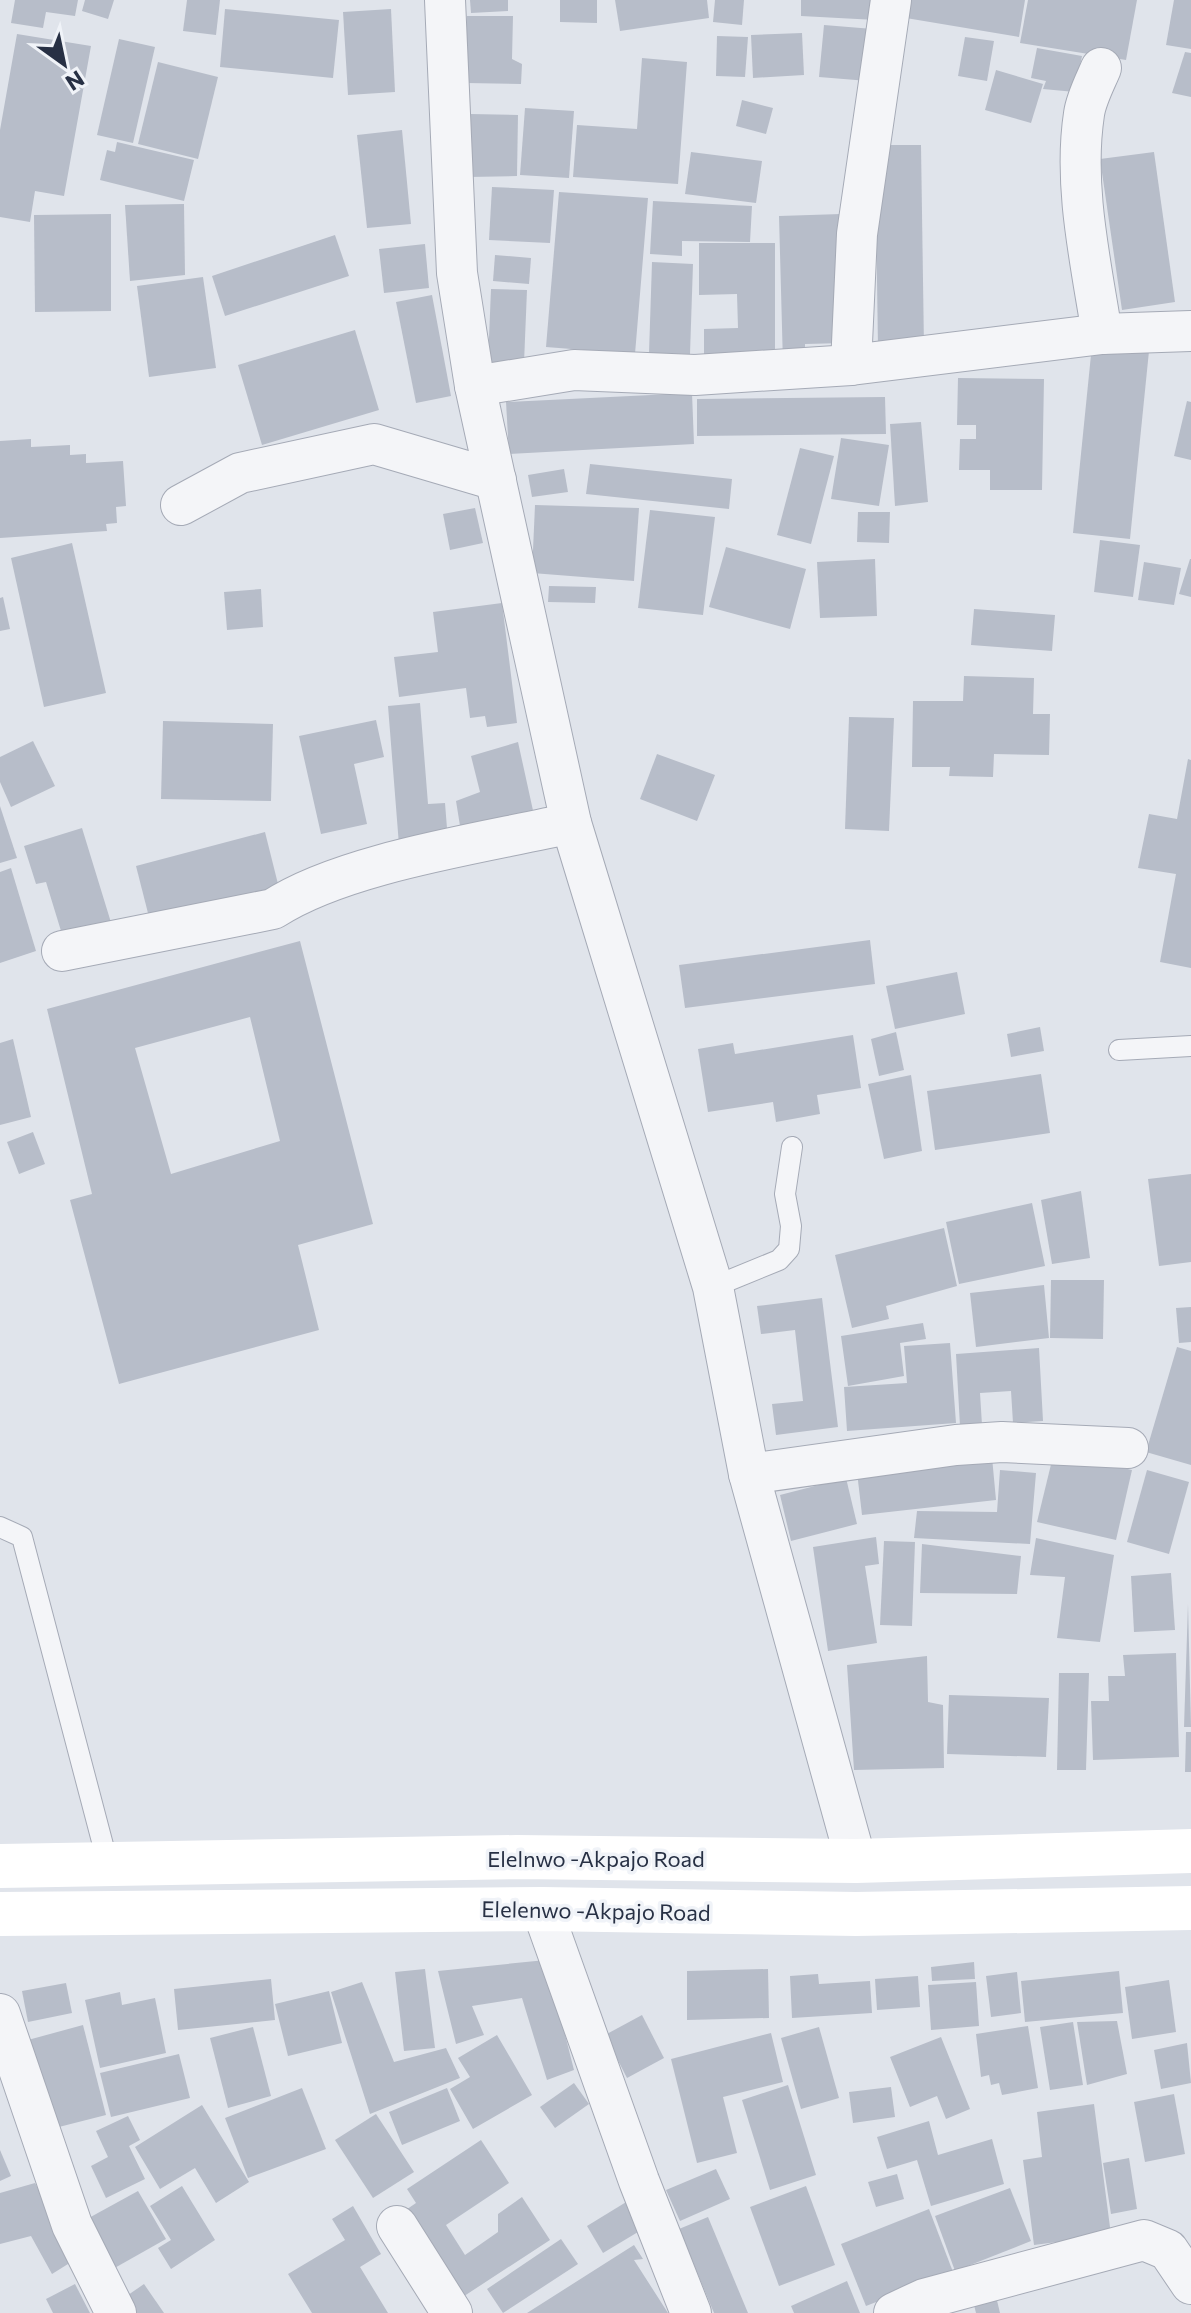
<svg xmlns="http://www.w3.org/2000/svg" width="1191" height="2313" viewBox="0 0 1191 2313" font-family="Commissioner,sans-serif">
  <rect width="100%" height="100%" fill="#e0e4eb"/>
  <!-- building -->
  <g fill="#b7bdc9" fill-rule="evenodd">
    <polygon points="15,0 78,0 75,16 46,12 43,28 11,23"/>
    <polygon points="85,0 114,0 108,19 82,11"/>
    <polygon points="187,0 220,0 216,35 183,31"/>
    <polygon points="470,0 508,0 508,11 471,13"/>
    <polygon points="560,0 597,0 597,23 560,22"/>
    <polygon points="615,0 707,0 709,18 620,31"/>
    <polygon points="715,0 744,0 742,25 713,22"/>
    <polygon points="801,0 877,0 876,20 801,16"/>
    <polygon points="903,0 1025,0 1019,37 900,17"/>
    <polygon points="1028,0 1137,0 1126,60 1020,43"/>
    <polygon points="1174,0 1191,0 1191,49 1166,45"/>
    <polygon points="225,9 339,20 333,78 220,67"/>
    <polygon points="391,9 395,92 348,95 343,12"/>
    <polygon points="467,16 513,16 512,59 522,64 521,84 466,83"/>
    <polygon points="824,25 873,29 868,81 819,77"/>
    <polygon points="802,33 804,75 753,78 751,35"/>
    <polygon points="17,34 91,46 64,196 35,191 30,222 0,217 0,130"/>
    <polygon points="717,36 748,37 745,77 716,76"/>
    <polygon points="965,37 994,41 987,81 958,76"/>
    <polygon points="119,39 155,47 133,143 97,135"/>
    <polygon points="1037,48 1082,56 1075,92 1043,89 1046,81 1031,78"/>
    <polygon points="1185,52 1191,53 1191,97 1172,93"/>
    <polygon points="642,58 687,62 678,184 573,177 577,125 637,129"/>
    <polygon points="158,62 218,77 198,159 138,144"/>
    <polygon points="996,70 1043,84 1031,123 985,110"/>
    <polygon points="742,100 773,108 766,134 736,126"/>
    <polygon points="525,108 574,111 569,178 520,175"/>
    <polygon points="470,114 518,115 517,176 469,177"/>
    <polygon points="402,130 411,224 367,228 357,135"/>
    <polygon points="117,142 194,160 184,201 100,180 107,150 115,152"/>
    <polygon points="875,145 921,145 924,347 878,348"/>
    <polygon points="691,152 762,161 756,203 685,194"/>
    <polygon points="1154,152 1175,302 1122,310 1100,159"/>
    <polygon points="492,187 554,190 550,243 489,240"/>
    <polygon points="559,192 648,198 635,354 546,347"/>
    <polygon points="653,201 752,206 750,242 682,241 682,256 650,254"/>
    <polygon points="184,204 185,275 130,281 125,205"/>
    <polygon points="111,214 111,311 35,312 34,215"/>
    <polygon points="841,214 845,343 805,344 805,364 783,364 779,216"/>
    <polygon points="335,235 349,276 225,316 212,276"/>
    <polygon points="699,243 775,243 775,361 704,362 704,329 738,328 737,294 699,295"/>
    <polygon points="425,244 429,288 384,293 379,249"/>
    <polygon points="495,255 531,258 529,284 493,281"/>
    <polygon points="652,262 693,264 690,354 649,353"/>
    <polygon points="203,277 216,368 149,377 137,286"/>
    <polygon points="491,289 527,290 524,363 488,362"/>
    <polygon points="432,295 451,396 416,403 396,302"/>
    <polygon points="355,330 379,410 262,445 238,365"/>
    <polygon points="1092,345 1149,351 1130,539 1073,533"/>
    <polygon points="958,378 1044,379 1042,490 990,490 990,470 959,470 960,439 976,439 976,425 957,425"/>
    <polygon points="692,393 694,444 509,454 506,402"/>
    <polygon points="885,397 886,434 697,436 697,399"/>
    <polygon points="1187,401 1191,402 1191,460 1174,456"/>
    <polygon points="921,422 928,502 895,506 890,424"/>
    <polygon points="841,438 889,445 879,506 831,499"/>
    <polygon points="31,439 31,447 70,445 70,455 86,454 86,463 123,461 126,506 116,507 117,523 106,524 107,531 0,538 0,441"/>
    <polygon points="800,448 834,456 811,544 777,535"/>
    <polygon points="590,464 732,479 729,509 586,494"/>
    <polygon points="564,469 568,492 532,497 528,475"/>
    <polygon points="535,505 639,508 634,581 532,573"/>
    <polygon points="475,508 483,543 450,550 443,514"/>
    <polygon points="650,510 715,517 703,615 638,608"/>
    <polygon points="858,512 890,512 889,543 857,542"/>
    <polygon points="1100,540 1140,545 1133,597 1094,592"/>
    <polygon points="72,543 106,693 44,707 11,558"/>
    <polygon points="726,547 806,569 790,629 709,607"/>
    <polygon points="875,559 877,616 820,618 817,562"/>
    <polygon points="1190,559 1191,559 1191,597 1179,594"/>
    <polygon points="1144,562 1181,568 1174,605 1138,600"/>
    <polygon points="549,586 596,587 595,603 548,602"/>
    <polygon points="261,589 263,627 227,630 224,592"/>
    <polygon points="3,597 10,629 0,631 0,598"/>
    <polygon points="502,603 517,723 487,727 485,716 470,718 466,688 399,697 394,657 438,652 433,612"/>
    <polygon points="974,609 1055,615 1052,651 971,645"/>
    <polygon points="964,676 1034,678 1033,714 1050,714 1049,755 994,754 993,777 949,776 950,767 912,767 913,701 963,701"/>
    <polygon points="420,703 428,804 445,803 448,841 399,845 388,706"/>
    <polygon points="849,717 894,718 889,831 845,829"/>
    <polygon points="376,720 384,757 354,764 367,824 321,834 299,736"/>
    <polygon points="163,721 273,724 271,801 161,799"/>
    <polygon points="33,741 55,786 11,807 0,782 0,757"/>
    <polygon points="518,742 534,815 461,832 456,801 480,792 471,756"/>
    <polygon points="657,754 715,775 697,821 640,799"/>
    <polygon points="1188,759 1191,760 1191,968 1160,962 1176,874 1138,868 1149,814 1177,819"/>
    <polygon points="0,806 17,858 0,863"/>
    <polygon points="82,828 113,929 65,944 46,882 36,884 24,846"/>
    <polygon points="265,832 280,892 151,925 136,866"/>
    <polygon points="11,868 36,951 0,963 0,872"/>
    <polygon points="870,940 875,984 685,1008 679,965"/>
    <path d="M300,941L373,1224L298,1245L319,1330L119,1384L70,1200L92,1194L47,1009ZM250,1017L280,1141L171,1174L135,1048Z"/>
    <polygon points="957,972 965,1014 895,1029 886,986"/>
    <polygon points="1040,1027 1044,1051 1011,1057 1007,1034"/>
    <polygon points="896,1032 904,1070 879,1076 871,1039"/>
    <polygon points="853,1035 861,1088 817,1095 820,1114 776,1122 773,1102 708,1112 698,1049 733,1043 735,1054"/>
    <polygon points="13,1039 31,1117 0,1125 0,1043"/>
    <polygon points="1041,1074 1050,1133 935,1150 927,1091"/>
    <polygon points="911,1075 922,1151 884,1159 868,1084"/>
    <polygon points="33,1132 45,1164 19,1174 7,1142"/>
    <polygon points="1191,1174 1191,1262 1159,1266 1148,1179"/>
    <polygon points="1081,1191 1090,1258 1052,1264 1041,1200"/>
    <polygon points="1032,1203 1045,1266 959,1284 946,1222"/>
    <polygon points="944,1228 957,1286 886,1306 889,1319 852,1328 835,1255"/>
    <polygon points="1051,1280 1104,1280 1103,1339 1050,1338"/>
    <polygon points="1044,1285 1049,1338 976,1347 970,1293"/>
    <polygon points="822,1298 838,1427 776,1435 772,1404 803,1401 795,1330 761,1334 757,1306"/>
    <polygon points="1191,1307 1191,1342 1179,1343 1176,1308"/>
    <polygon points="923,1323 926,1339 900,1343 904,1376 848,1386 841,1336"/>
    <polygon points="950,1343 956,1423 847,1431 844,1387 907,1383 904,1346"/>
    <polygon points="1177,1347 1191,1351 1191,1465 1146,1452"/>
    <polygon points="1039,1348 1043,1421 1013,1423 1011,1391 980,1393 982,1425 960,1426 956,1354"/>
    <polygon points="1054,1452 1132,1470 1116,1540 1037,1522"/>
    <polygon points="992,1457 996,1500 862,1515 857,1472"/>
    <polygon points="1000,1470 1036,1473 1030,1544 914,1538 917,1511 997,1512"/>
    <polygon points="1147,1470 1189,1482 1169,1554 1127,1542"/>
    <polygon points="846,1478 857,1524 791,1541 780,1495"/>
    <polygon points="876,1537 879,1564 865,1566 877,1643 828,1651 813,1547"/>
    <polygon points="1036,1538 1114,1555 1100,1642 1057,1638 1065,1577 1030,1575"/>
    <polygon points="884,1541 915,1542 912,1626 880,1625"/>
    <polygon points="922,1544 1021,1556 1017,1594 920,1593"/>
    <polygon points="1171,1573 1175,1630 1134,1632 1131,1576"/>
    <polygon points="1188,1604 1191,1727 1184,1727"/>
    <polygon points="1176,1653 1179,1757 1093,1760 1091,1701 1109,1701 1108,1676 1125,1676 1123,1655"/>
    <polygon points="927,1656 928,1702 943,1705 944,1768 854,1770 847,1665"/>
    <polygon points="1059,1673 1089,1673 1086,1770 1057,1770"/>
    <polygon points="949,1695 1049,1698 1046,1757 947,1754"/>
    <polygon points="1186,1732 1191,1732 1191,1772 1185,1772"/>
    <polygon points="546,1960 574,2070 547,2080 522,1998 472,2006 484,2035 456,2044 438,1971"/>
    <polygon points="974,1962 975,1979 932,1981 931,1967"/>
    <polygon points="425,1969 435,2048 404,2051 395,1972"/>
    <polygon points="768,1969 769,2018 687,2020 687,1971"/>
    <polygon points="1119,1971 1123,2013 1025,2022 1021,1981"/>
    <polygon points="1017,1972 1021,2013 991,2017 986,1976"/>
    <polygon points="818,1974 819,1984 870,1981 872,2013 792,2018 790,1976"/>
    <polygon points="918,1976 920,2007 877,2010 875,1979"/>
    <polygon points="271,1979 275,2020 178,2030 174,1989"/>
    <polygon points="1169,1980 1176,2032 1132,2039 1125,1987"/>
    <polygon points="362,1982 394,2062 446,2048 460,2078 370,2114 331,1992"/>
    <polygon points="976,1982 979,2026 931,2030 928,1985"/>
    <polygon points="66,1983 72,2013 28,2022 22,1991"/>
    <polygon points="329,1991 342,2043 288,2056 275,2004"/>
    <polygon points="120,1992 122,2005 155,1998 166,2053 100,2068 85,2000"/>
    <polygon points="642,2015 664,2058 627,2078 605,2035"/>
    <polygon points="1117,2021 1127,2074 1087,2085 1077,2022"/>
    <polygon points="1073,2022 1083,2085 1050,2090 1040,2027"/>
    <polygon points="83,2025 106,2115 51,2129 28,2040"/>
    <polygon points="1028,2026 1038,2088 1002,2095 999,2083 991,2085 989,2075 981,2077 976,2034"/>
    <polygon points="253,2027 271,2096 228,2108 210,2038"/>
    <polygon points="819,2027 839,2098 801,2109 781,2038"/>
    <polygon points="771,2033 783,2082 723,2097 737,2153 697,2163 671,2059"/>
    <polygon points="497,2035 532,2095 473,2129 450,2089 470,2077 458,2058"/>
    <polygon points="941,2037 970,2109 946,2119 937,2096 910,2107 890,2057"/>
    <polygon points="1187,2043 1191,2083 1161,2089 1154,2050"/>
    <polygon points="179,2054 190,2098 111,2117 100,2073"/>
    <polygon points="574,2083 589,2104 555,2128 540,2107"/>
    <polygon points="788,2085 816,2175 770,2190 742,2100"/>
    <polygon points="891,2087 895,2117 853,2123 849,2092"/>
    <polygon points="302,2088 326,2149 248,2178 225,2118"/>
    <polygon points="447,2088 460,2121 402,2145 389,2112"/>
    <polygon points="1174,2094 1185,2154 1145,2162 1134,2102"/>
    <polygon points="1094,2104 1111,2235 1034,2245 1023,2160 1042,2157 1037,2112"/>
    <polygon points="202,2105 249,2182 216,2203 195,2168 160,2189 135,2147"/>
    <polygon points="376,2114 414,2172 373,2198 335,2140"/>
    <polygon points="128,2116 140,2140 129,2146 145,2179 106,2198 91,2166 108,2157 96,2131"/>
    <polygon points="929,2121 938,2155 992,2139 1004,2184 931,2206 917,2160 887,2169 877,2137"/>
    <polygon points="481,2140 509,2183 446,2225 465,2255 498,2232 498,2214 522,2197 550,2240 455,2302 397,2216 416,2203 407,2189"/>
    <polygon points="0,2150 11,2176 0,2181"/>
    <polygon points="1129,2158 1137,2209 1111,2214 1103,2163"/>
    <polygon points="716,2169 730,2199 680,2221 666,2190"/>
    <polygon points="897,2174 904,2199 876,2207 868,2182"/>
    <polygon points="35,2183 76,2259 52,2274 31,2236 0,2244 0,2193"/>
    <polygon points="182,2186 215,2240 171,2269 158,2248 171,2240 150,2206"/>
    <polygon points="806,2186 835,2265 779,2286 750,2207"/>
    <polygon points="1010,2188 1031,2241 955,2271 935,2216"/>
    <polygon points="138,2191 166,2239 104,2274 76,2225"/>
    <polygon points="636,2196 653,2223 603,2253 587,2226"/>
    <polygon points="353,2206 381,2254 360,2267 388,2313 312,2313 288,2274 345,2240 332,2219"/>
    <polygon points="929,2209 953,2272 866,2306 841,2244"/>
    <polygon points="708,2217 748,2313 714,2313 679,2229"/>
    <polygon points="561,2239 578,2264 503,2313 487,2289"/>
    <polygon points="634,2245 643,2259 634,2260 668,2313 527,2313"/>
    <polygon points="847,2281 860,2313 794,2313 791,2306"/>
    <polygon points="75,2284 90,2313 53,2313 46,2299"/>
    <polygon points="144,2284 164,2313 126,2313 118,2302"/>
    <polygon points="995,2292 1000,2313 976,2313 972,2297"/>
  </g>
  <g fill="none" stroke-linecap="round" stroke-linejoin="round">
    <defs>
      <g id="lane">
        <polyline points="1119,1050 1191,1046"/>
        <polyline points="713,1287 779,1260 789,1249 791,1226 785,1194 792,1147"/>
        <polyline points="0,1527 22,1537 108,1864"/>
      </g>
      <g id="street">
        <polyline points="445,0 457,273 475,386 571,823 713,1287 749,1474 856,1861"/>
        <path d="M1101,68C1095,82 1086,99 1084,114C1073,186 1091,263 1102,334"/>
        <polyline points="851,365 857,234 891,0"/>
        <polyline points="475,386 574,370 695,375 851,365 1102,334 1191,331"/>
        <polyline points="181,505 240,473 374,444 496,480"/>
        <path d="M62,951L273,909C345,862 484,843 571,823"/>
        <polyline points="749,1474 956,1445 1002,1442 1128,1448"/>
        <polyline points="542,1909 639,2181 691,2313"/>
        <polyline points="0,2014 72,2225 116,2313"/>
        <polyline points="397,2226 452,2313"/>
        <polyline points="894,2313 924,2299 1144,2240 1168,2250 1191,2284"/>
      </g>
    </defs>
    <!-- lane casing -->
    <use href="#lane" stroke="#a5aab6" stroke-width="22"/>
    <!-- street casing -->
    <use href="#street" stroke="#a5aab6" stroke-width="42"/>
    <!-- lane -->
    <use href="#lane" stroke="#f4f5f8" stroke-width="20"/>
    <!-- street -->
    <use href="#street" stroke="#f4f5f8" stroke-width="40"/>
    <!-- secondary -->
    <g stroke="#fff" stroke-width="44">
      <polyline points="0,1866 517,1857 856,1861 1191,1851"/>
      <polyline points="0,1914 542,1909 856,1914 1191,1908"/>
    </g>
  </g>
  <g text-anchor="middle" stroke-width="7" stroke-linejoin="round" paint-order="stroke">
    <!-- street labels -->
    <g font-size="22" fill="#273044" stroke="#f0f3f8">
      <text x="596" y="1867">Elelnwo -Akpajo Road</text>
      <text transform="translate(596 1911) rotate(1)" y="8">Elelenwo -Akpajo Road</text>
    </g>
  </g>
  <!-- north arrow -->
  <g transform="translate(64 64) rotate(147)" stroke="#f0f3f8" stroke-width="6" paint-order="stroke">
  <path d="M0-6L14 30L0 20L-14 30Z" fill="#273044"/>
  <text y="-12" font-size="22" font-weight="bold" text-anchor="middle" fill="#273044">N</text>
  </g>
</svg>
